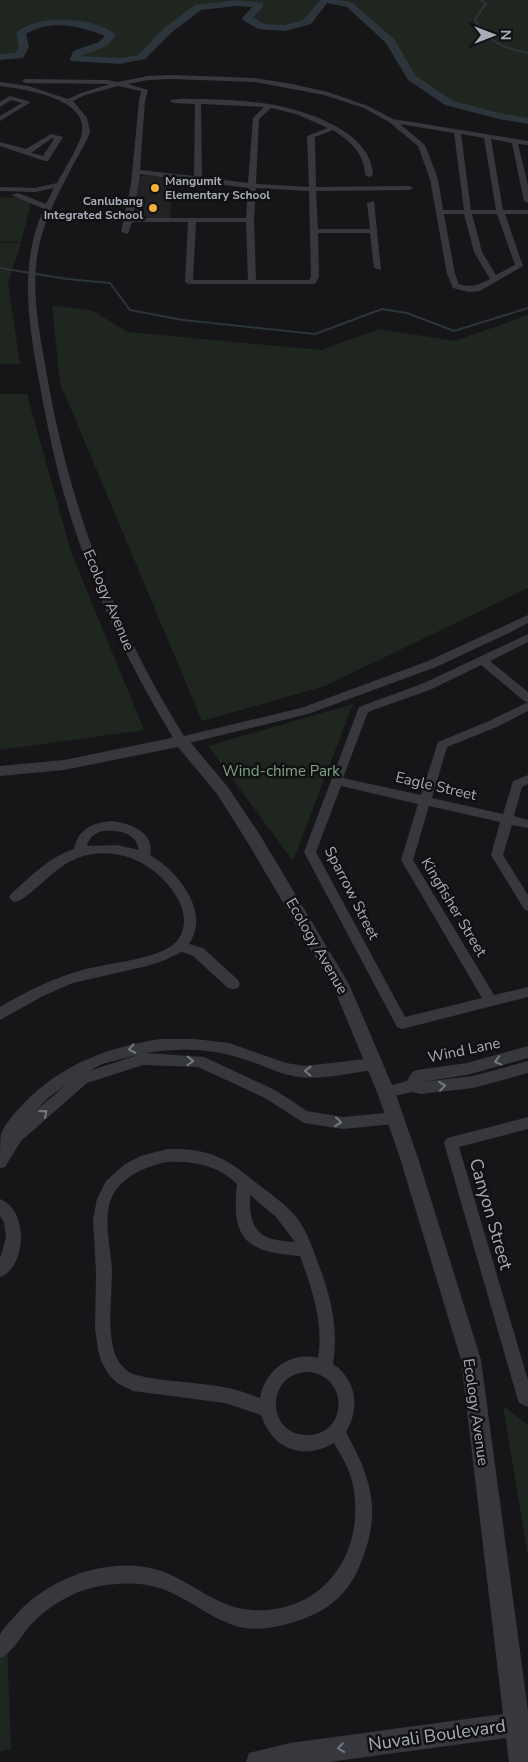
<svg xmlns="http://www.w3.org/2000/svg" width="528" height="1762" viewBox="0 0 528 1762" font-family="'Nunito Sans',sans-serif">
  <rect width="100%" height="100%" fill="#161618"/>
  <!-- built -->
  <polygon fill="#222225" points="145,175 173,177 170,219 134,217 139,177"/>
  <!-- green -->
  <g fill="#1e261f">
    <path d="M0,0H528V121L499,116L449,103L412,78L390,41L350,5L325,0L307,22L285,28L262,27L247,18L259,5L236,3L198,7L167,31L141,57L120,61L75,59L77,53L103,44L111,35C84,22 46,14 21,33L24,47L19,56L0,57Z"/>
    <polygon points="0,197 17,198 29,202 30,208 21,242 0,242"/>
    <polygon points="0,243 21,243 8,283 20,364 0,364"/>
    <polygon points="52,305 93,311 128,332 321,350 379,329 455,341 528,315 528,588 325,686 202,721 60,383"/>
    <polygon points="0,394 27,394 71,552 144,730 0,750"/>
    <polygon points="353,704 293,861 208,746"/>
    <polygon points="503,1406 528,1425 528,1557"/>
    <polygon points="7,1641 11,1749 0,1752 0,1649"/>
  </g>
  <g fill="none" stroke-linecap="round" stroke-linejoin="round">
    <!-- stream -->
    <g stroke="#2c353c" stroke-width="2">
      <path d="M481,0L486,4L475,19C484,41 506,49 528,53"/>
      <polyline points="0,268 67,279 110,283 130,310 183,320 315,334 382,309 407,313 454,331 528,308"/>
    </g>
    <!-- river -->
    <path fill="#2c353c" fill-rule="evenodd" d="M236,0L263,3V7L253,17L264,24L285,25L303,20L320,0H340L353,3L394,39L416,76L453,101L499,113L528,118V124L499,119L445,105L408,80L386,43L347,7L327,3L311,24L285,31L258,29L243,20L242,18L252,7L236,6L201,10L171,33L145,59L120,64L71,61L70,59L73,51L99,42L105,36C79,26 51,19 26,34L29,47L23,58L0,60V54L15,53L19,47L16,33C35,13 98,17 116,35L107,46L81,56L120,58L138,55L163,29L195,5Z"/>
    <!-- minor -->
    <g fill="#37383d" fill-rule="evenodd">
      <path d="M171,75L255,78L292,84L328,92L368,106L393,119L528,141V145L518,144L528,185V203L524,201L512,143L491,139L503,210H528V214H505L523,266L480,291L469,292L453,288L447,274L430,179L418,146L389,122L364,108L324,95L255,82L171,79L148,80L128,84L148,90L145,101L140,170L194,176L195,104L173,103L170,101L171,100C180,98 191,99 201,99C222,100 242,100 262,103C299,108 372,129 373,175L369,177L365,175C365,154 350,141 333,130L315,137L316,187L409,186L413,188L409,190L316,191L318,229H370L367,203L374,201L381,270L374,268L370,233H318L319,277L315,284H189L185,282L188,222H132L128,234L121,232L131,184L139,101L141,91L118,86L85,95L73,101L87,118L90,132C87,141 82,148 78,156C63,184 46,214 39,246C30,285 39,331 46,370C69,505 112,620 184,736L301,708L428,661L528,615V623L511,632L436,667L308,714L181,745L177,744C136,677 101,608 76,533C60,486 49,436 40,386C29,328 18,264 44,209L11,195L18,193L46,204L54,188L35,192L0,191V187L35,188L57,183C64,170 80,145 82,132C88,98 23,89 0,86V82L28,86L68,99L81,93L110,84L25,83L22,81L25,79L108,80L118,82L148,76ZM201,104L264,107L253,118L248,183L202,177ZM271,108L296,114L328,128L307,136L309,187L256,184L259,119ZM400,124L454,133L464,210H443L438,179L425,145ZM461,134L484,138L496,210H471ZM140,174L248,188L246,218H133ZM256,188L309,191L311,277L309,280H256L254,220ZM444,214H464L474,252L490,279C478,285 472,288 459,284L455,274ZM472,214H497L515,265L496,275L482,252ZM196,222H246L248,280H193Z"/>
      <polygon points="10,96 31,102 0,121 0,116 22,103 11,100 0,107 0,102"/>
      <path d="M51,134L63,137L48,161H45L0,146V142L26,149ZM52,138L54,139L43,156L31,153Z"/>
      <path d="M528,634V642L490,661L528,692V702L524,701L481,665L432,689L368,712L343,778L421,795L438,742L489,721L528,702V711L497,727L447,747L432,798L503,814L513,781L528,775V784L522,787L514,816L528,820V828L512,825L503,855L528,895V911L524,909L491,855L500,822L429,806L413,860L494,995L528,987V997L402,1029L397,1027L304,852L359,707L424,683ZM341,786L418,804L401,860L482,998L405,1017L316,852Z"/>
      <path d="M111,821C130,823 155,832 150,855C178,871 211,912 189,944L203,948L238,980L240,984L238,988L233,989L228,988L193,956L182,952L165,960L147,966L73,983L43,996L0,1020V1007C25,992 51,979 79,971C104,963 159,960 176,942C188,929 185,910 176,896C155,860 108,841 69,862C53,870 30,897 18,901C14,902 14,902 11,900L9,897L11,894C30,877 49,857 74,849C78,829 92,823 111,821ZM103,831C118,830 136,832 139,850L117,845L87,846C89,837 95,833 103,831Z"/>
      <path d="M161,1039H195L229,1043L286,1063L305,1066L374,1058L379,1060L381,1064L379,1068L374,1070C349,1073 323,1080 298,1077C277,1074 259,1063 240,1058C210,1048 175,1048 145,1053L204,1057L275,1090L307,1111L343,1117L395,1112L400,1114L402,1118L400,1122L395,1124L343,1129L304,1123L265,1098L198,1067L143,1065L87,1083L21,1141L5,1167L0,1168C0,1159 0,1143 1,1134C5,1123 16,1112 24,1103C62,1064 108,1047 161,1039ZM141,1054L89,1071L102,1064ZM67,1084L34,1112L48,1098Z"/>
      <polygon points="528,1046 528,1058 467,1075 421,1082 473,1076 528,1061 528,1073 473,1088 421,1094 412,1092 386,1098 381,1096 379,1092 381,1088 407,1081 412,1072 417,1070 467,1063"/>
      <polygon points="528,1117 528,1129 459,1147 528,1380 528,1407 519,1403 517,1397 444,1143 446,1139 451,1137"/>
      <path d="M167,1149C207,1148 224,1156 254,1181C269,1193 285,1203 297,1218C307,1231 311,1245 317,1260C330,1294 339,1327 333,1364C357,1380 360,1409 346,1432C372,1480 382,1512 360,1565C350,1590 333,1607 308,1617C288,1625 265,1631 245,1628C212,1622 189,1597 159,1588C142,1582 123,1583 106,1585C76,1589 48,1605 28,1628C20,1638 12,1653 0,1658C0,1651 0,1642 0,1635C2,1629 10,1622 14,1617C46,1579 108,1555 158,1570C190,1580 217,1608 251,1610C325,1615 368,1550 352,1481C349,1468 341,1455 334,1443C303,1461 272,1449 261,1415L225,1403L133,1391L117,1383L109,1375L101,1361L98,1350L95,1328L96,1272L93,1219L97,1199L106,1181L125,1164L141,1156ZM167,1162C193,1161 217,1165 237,1184C231,1240 246,1252 300,1256C312,1289 324,1323 318,1358C289,1351 265,1371 260,1398C248,1394 236,1389 223,1387C204,1383 141,1380 129,1372C122,1367 116,1359 114,1351C107,1325 112,1297 112,1271C111,1248 103,1221 111,1199C120,1177 146,1166 167,1162ZM250,1195L276,1217L295,1242C260,1240 249,1232 250,1195ZM307,1372C350,1374 348,1436 307,1435C266,1435 265,1374 307,1372Z"/>
      <path d="M0,1199C29,1210 27,1267 0,1277V1258L6,1238L4,1222L0,1216Z"/>
    </g>
    <!-- tertiary -->
    <polygon fill="#37383d" fill-rule="evenodd" points="181,736 186,737 227,786 260,835 349,984 395,1092 418,1158 481,1360 528,1711 528,1762 509,1762 506,1738 329,1762 246,1762 249,1753 290,1743 503,1714 461,1360 400,1158 377,1092 335,991 248,843 217,794 178,747 64,770 0,776 0,766 64,760"/>
  </g>
  <!-- one-way arrows -->
  <defs><path id="oneway-chevron" d="M-2-3.5L2.5 0L-2 3.5" fill="none" stroke-width="1.6" stroke-linecap="round" stroke-linejoin="round" transform="scale(1.25)"/></defs>
  <g stroke="#757881">
    <use href="#oneway-chevron" transform="translate(132 1049) rotate(168)"/>
    <use href="#oneway-chevron" transform="translate(190 1061) rotate(2)"/>
    <use href="#oneway-chevron" transform="translate(498 1061) rotate(165)"/>
    <use href="#oneway-chevron" transform="translate(308 1071) rotate(-179)"/>
    <use href="#oneway-chevron" transform="translate(442 1086) rotate(-7)"/>
    <use href="#oneway-chevron" transform="translate(44 1113) rotate(-41)"/>
    <use href="#oneway-chevron" transform="translate(338 1122) rotate(6)"/>
    <use href="#oneway-chevron" transform="translate(341 1748) rotate(172)"/>
  </g>
  <!-- markers -->
  <g fill="#f2b134" stroke="#111113" stroke-width="2">
    <circle cx="155" cy="188" r="5"/>
    <circle cx="153" cy="208" r="5"/>
  </g>
  <g text-anchor="middle" stroke-width="5" stroke-linejoin="round" paint-order="stroke">
    <!-- far-poi labels -->
    <g font-size="12" font-weight="bold" fill="#a8adb8" stroke="#111113" text-anchor="start">
      <text x="165" y="185">Mangumit<tspan x="165" dy="14">Elementary School</tspan></text>
      <text x="143" y="205" text-anchor="end">Canlubang<tspan x="143" dy="14">Integrated School</tspan></text>
    </g>
    <!-- street labels -->
    <g font-size="15" fill="#a8adb8" stroke="#111113">
      <text transform="translate(109 600) rotate(67)" y="5">Ecology Avenue</text>
      <text transform="translate(436 786) rotate(13)" y="5">Eagle Street</text>
      <text transform="translate(352 893) rotate(63)" y="5">Sparrow Street</text>
      <text transform="translate(454 907) rotate(59)" y="5">Kingfisher Street</text>
      <text transform="translate(317 946) rotate(60)" y="5">Ecology Avenue</text>
      <text transform="translate(464 1050) rotate(-12)" y="5">Wind Lane</text>
      <text transform="translate(476 1412) rotate(82)" y="5">Ecology Avenue</text>
    </g>
    <!-- park labels -->
    <g font-size="15" fill="#7fa381" stroke="#111113">
      <text x="281" y="776">Wind-chime Park</text>
    </g>
    <!-- near-street labels -->
    <g font-size="18" fill="#a8adb8" stroke="#111113">
      <text transform="translate(491 1214) rotate(74)" y="6">Canyon Street</text>
      <text transform="translate(437 1735) rotate(-8)" y="6">Nuvali Boulevard</text>
    </g>
  </g>
  <!-- north arrow -->
  <g transform="translate(493 35) rotate(90)" stroke="#111113" stroke-width="4" paint-order="stroke">
  <path d="M0-4L9 19L0 12L-9 19Z" fill="#a8adb8"/>
  <text y="-8" font-size="14" font-weight="bold" text-anchor="middle" fill="#a8adb8">N</text>
  </g>
</svg>
